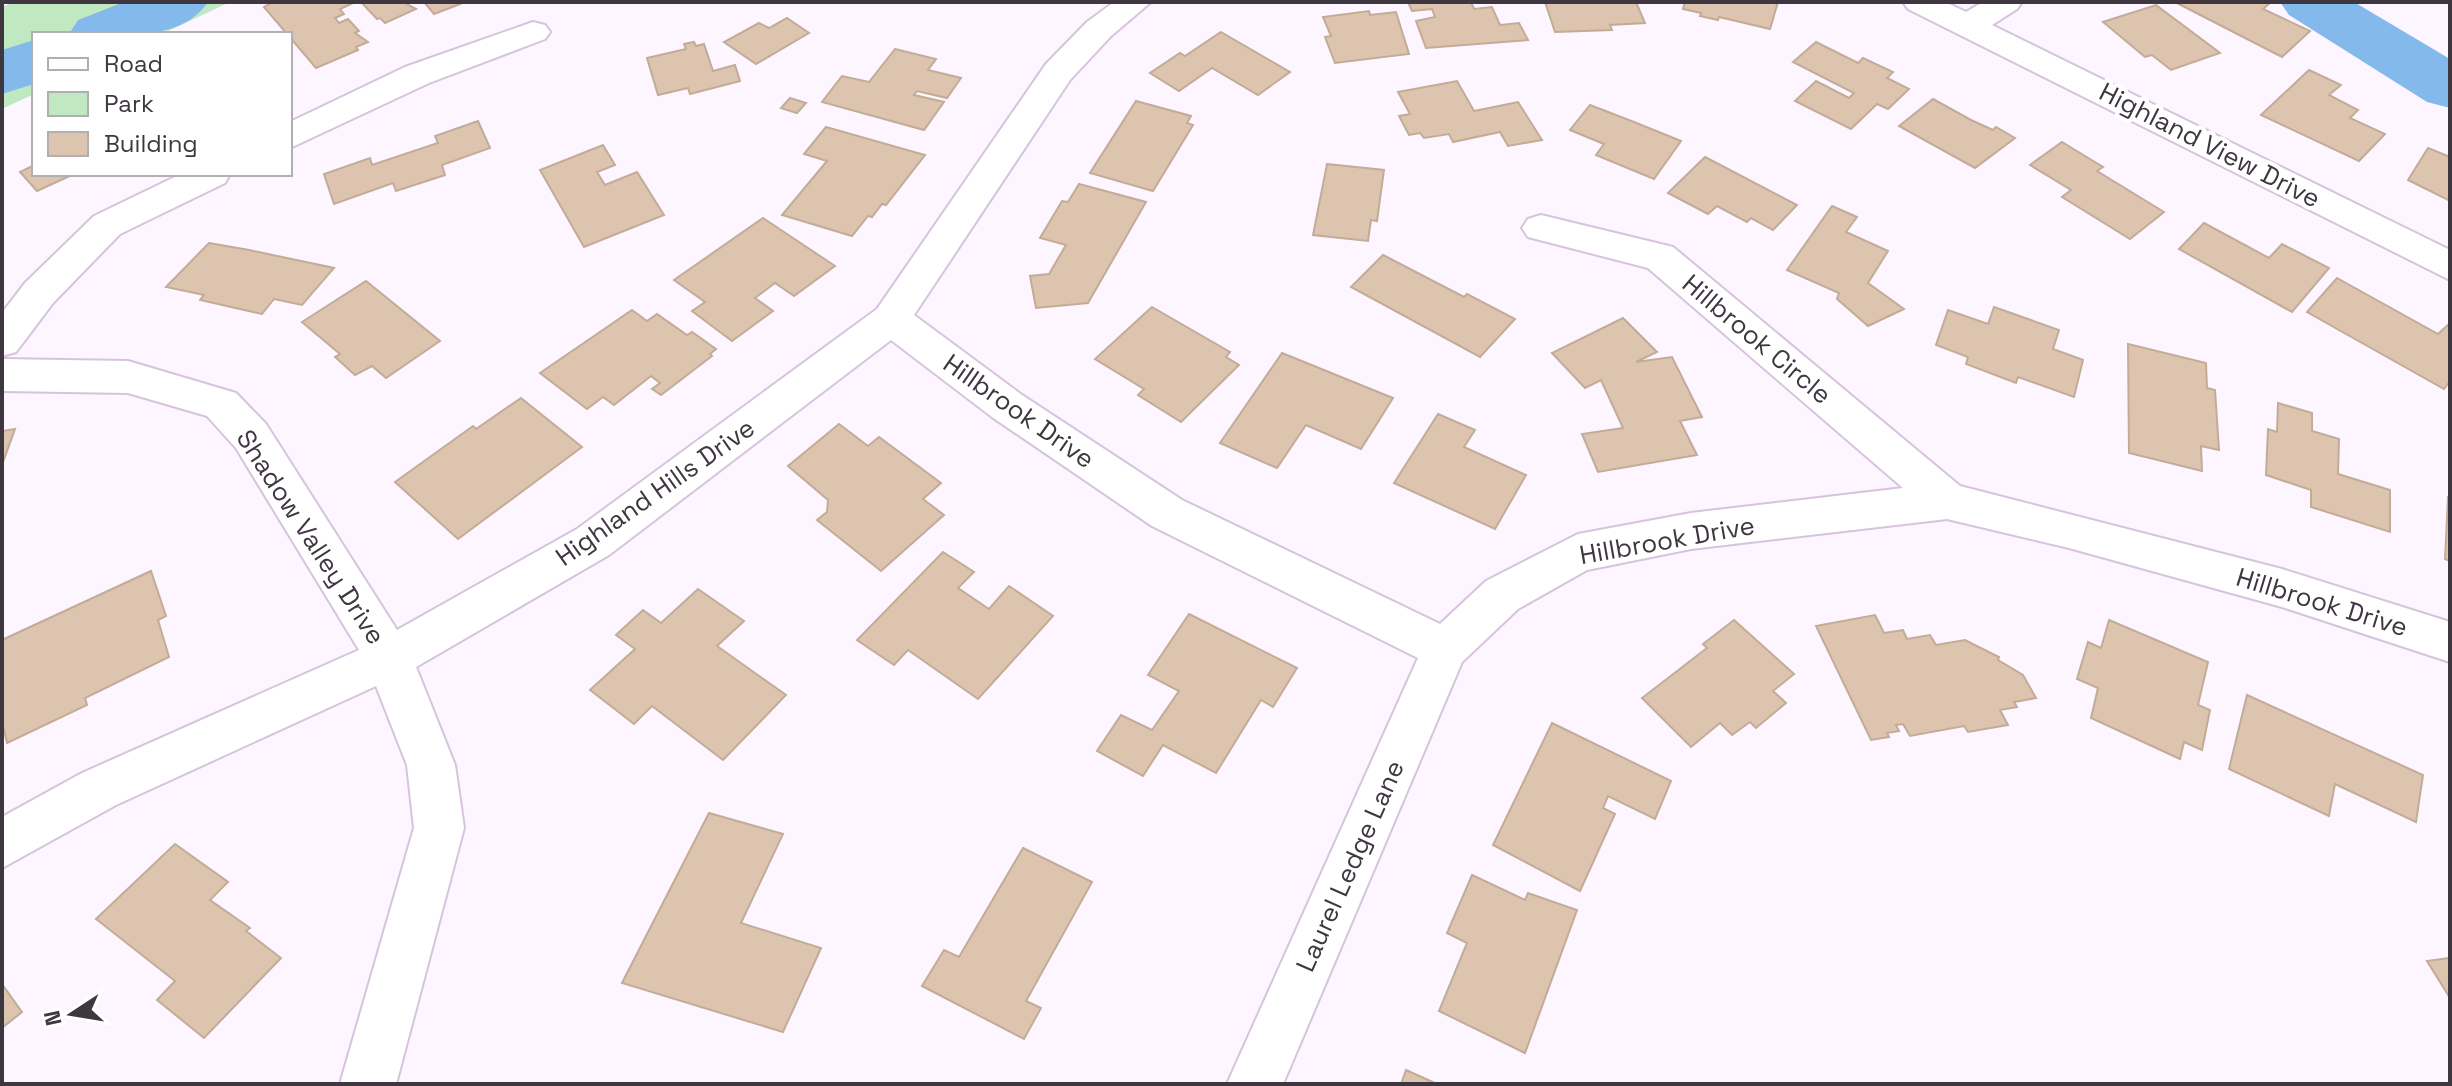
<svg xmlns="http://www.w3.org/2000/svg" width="2452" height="1086" viewBox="0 0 2452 1086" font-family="'Space Grotesk',sans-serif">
  <rect width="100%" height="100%" fill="#fdf5ff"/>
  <!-- green -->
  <g fill="#c0e8c1">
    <polygon points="15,2 230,2 162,34 34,34 34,94 2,109 2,7"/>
    <polygon points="2287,2 2332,2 2450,67 2450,101 2373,60"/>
  </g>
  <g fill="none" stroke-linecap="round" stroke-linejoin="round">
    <!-- river -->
    <g fill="#84b9ec" fill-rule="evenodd">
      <path d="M124,2H208C180,44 114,34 69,34L78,20Z"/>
      <polygon points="2280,2 2354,2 2450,59 2450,108 2427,102 2289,15"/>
      <polygon points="34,40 34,84 2,94 2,50"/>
    </g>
  </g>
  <!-- building -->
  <g fill="#dcc4af" stroke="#c3ac97" stroke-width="2">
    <polygon points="273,2 355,2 340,9 344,14 335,18 339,23 348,19 359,31 355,33 368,42 356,47 358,50 316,68 264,7"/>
    <polygon points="361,2 403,2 416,9 385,23 380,18 377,19"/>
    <polygon points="424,2 458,2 460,4 434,14"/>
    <polygon points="1408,2 1471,2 1474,9 1492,7 1500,25 1519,23 1528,40 1426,48 1416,21 1435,17 1432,9 1412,11"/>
    <polygon points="1545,2 1636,2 1645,23 1610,25 1612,30 1555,32"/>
    <polygon points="1685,2 1778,2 1770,29 1719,17 1718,20 1700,16 1701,13 1683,9"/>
    <polygon points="2175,2 2271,2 2263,9 2310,31 2282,57"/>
    <polygon points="2156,5 2220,53 2171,70 2152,55 2145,57 2103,22"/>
    <polygon points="1369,11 1370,15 1396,12 1409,54 1335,63 1325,37 1331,36 1323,17"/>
    <polygon points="787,18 809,33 756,64 724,42 759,23 769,28"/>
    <polygon points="1221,32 1290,72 1258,95 1212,68 1179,91 1150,73 1180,53 1185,56"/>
    <polygon points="694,42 696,46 704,44 713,71 735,65 740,81 690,94 688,88 658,95 647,58 686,49 684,44"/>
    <polygon points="1816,42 1858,63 1863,58 1893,72 1887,78 1909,89 1888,109 1877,104 1851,129 1795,101 1816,81 1849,98 1854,93 1793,62"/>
    <polygon points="895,49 936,59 928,70 961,78 947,98 917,91 914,95 944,102 924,130 822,102 842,76 869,82"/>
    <polygon points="2309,70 2341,85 2329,95 2358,110 2350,118 2385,134 2359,161 2261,115"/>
    <polygon points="1457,81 1474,111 1518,102 1542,140 1508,146 1500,132 1453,142 1449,134 1424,138 1420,133 1409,135 1399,116 1410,114 1398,92"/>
    <polygon points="790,98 806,103 797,113 781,108"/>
    <polygon points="1933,99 1971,120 1993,130 1996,127 2015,138 1975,168 1899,126"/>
    <polygon points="1136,101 1191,116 1187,123 1193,125 1153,191 1090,173"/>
    <polygon points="1590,105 1634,122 1681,141 1654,179 1596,155 1604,144 1570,130"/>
    <polygon points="478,121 490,148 442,165 445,175 396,191 393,183 334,204 324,174 370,158 372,165 438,143 435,136"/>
    <polygon points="826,127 925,155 886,205 882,204 872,217 868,216 852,236 782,215 827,161 804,154"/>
    <polygon points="2062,142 2103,167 2097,171 2164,212 2130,239 2062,197 2071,190 2030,165"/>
    <polygon points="603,145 615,165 597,172 605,185 637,172 664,215 584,247 540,170"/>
    <polygon points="2428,148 2450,157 2450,201 2408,180"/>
    <polygon points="1705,157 1797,205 1773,230 1751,218 1747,222 1717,206 1708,214 1668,193"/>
    <polygon points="1327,164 1384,170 1377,221 1371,220 1368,241 1313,235"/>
    <polygon points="34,165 34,174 74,174 37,191 20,172"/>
    <polygon points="1079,184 1146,202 1088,303 1036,308 1030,276 1049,274 1066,245 1040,238 1062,201 1068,202"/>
    <polygon points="1832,206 1857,217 1846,232 1888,251 1868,283 1904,309 1868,326 1837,299 1839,293 1787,270"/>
    <polygon points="763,218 835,266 794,296 775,283 755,298 773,311 732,341 692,311 705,302 674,280"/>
    <polygon points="2204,223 2269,258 2282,244 2329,268 2292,312 2179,249"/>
    <polygon points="209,243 249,250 334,268 302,305 274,299 262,314 200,300 204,295 166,287"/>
    <polygon points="1383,255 1464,297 1467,294 1515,319 1480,357 1351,287"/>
    <polygon points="2337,278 2438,334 2450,323 2450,381 2444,389 2307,312"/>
    <polygon points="366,281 440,341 386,378 372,366 355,375 335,357 340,354 302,322"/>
    <polygon points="1152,307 1230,352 1226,357 1239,365 1181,422 1138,395 1144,389 1095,359"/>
    <polygon points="1994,307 2059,330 2053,349 2083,360 2074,397 2018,377 2016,383 1966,364 1968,357 1936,345 1948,310 1988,324"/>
    <polygon points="632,310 647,321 657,314 687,335 692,332 716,349 710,354 712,356 661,395 652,389 660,383 651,376 614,405 603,397 587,409 540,373"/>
    <polygon points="1623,318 1657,352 1636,362 1672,357 1702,417 1680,421 1697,455 1598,472 1582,434 1623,428 1601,380 1585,388 1552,353"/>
    <polygon points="2128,344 2206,363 2207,388 2215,390 2219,450 2201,446 2202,471 2129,453"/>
    <polygon points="1282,353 1393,398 1361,449 1306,425 1277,468 1220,443"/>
    <polygon points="521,398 582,447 458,539 395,482 473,426 476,429"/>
    <polygon points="2278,403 2312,413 2312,431 2339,439 2338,474 2390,490 2390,532 2311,507 2311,490 2266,475 2268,429 2277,432"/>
    <polygon points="1438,414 1475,430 1464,447 1526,475 1495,529 1394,483"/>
    <polygon points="839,424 868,446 879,437 941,483 923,499 944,515 881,571 817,520 827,512 828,500 788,466"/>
    <polygon points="15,429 2,465 2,431"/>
    <polygon points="2448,497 2450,497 2450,561 2445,559"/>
    <polygon points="943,552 974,572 958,588 989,609 1009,586 1053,616 978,699 908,650 894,665 857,640"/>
    <polygon points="151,571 166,616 158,620 169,657 85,698 87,705 7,743 2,721 2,640"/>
    <polygon points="698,589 744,621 717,646 786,695 723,760 652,706 634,724 590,690 635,649 616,635 643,610 661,623"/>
    <polygon points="1189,614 1297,668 1273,707 1261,700 1216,773 1163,745 1143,776 1097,751 1121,715 1152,730 1179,691 1148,675"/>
    <polygon points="1875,615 1884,633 1903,630 1907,639 1930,635 1936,645 1965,640 1999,657 1998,660 2023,675 2036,698 2014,702 2017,707 2000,710 2008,725 1968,732 1964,726 1910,736 1903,724 1896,725 1899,731 1887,733 1889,737 1871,740 1816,626"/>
    <polygon points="1734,620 1794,674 1773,691 1786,703 1756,728 1750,722 1732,735 1720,723 1691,747 1642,698 1707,648 1703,644"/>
    <polygon points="2109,620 2208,662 2198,705 2210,710 2202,750 2184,742 2180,759 2091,718 2098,688 2077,679 2088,642 2101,648"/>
    <polygon points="2247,695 2423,775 2416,822 2335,784 2329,816 2229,769"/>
    <polygon points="1552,723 1671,781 1655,819 1608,796 1603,808 1615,814 1580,891 1493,845"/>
    <polygon points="709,813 783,834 741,923 821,948 783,1032 622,983"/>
    <polygon points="175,844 228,882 210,900 250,928 246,931 281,958 204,1038 157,1000 175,981 96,919"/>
    <polygon points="1023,848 1092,882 1026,1001 1041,1008 1024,1039 922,986 944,950 959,957"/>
    <polygon points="1472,875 1525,900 1528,893 1577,910 1525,1053 1439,1011 1467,943 1447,933"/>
    <polygon points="2450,958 2450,998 2427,961"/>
    <polygon points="2,984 22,1012 2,1028"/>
    <polygon points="1406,1070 1437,1084 1401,1084"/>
  </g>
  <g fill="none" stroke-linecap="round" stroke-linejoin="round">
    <defs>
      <g id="minor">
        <polygon points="1114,2 1151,2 1111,36 1070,80 914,315 1022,395 1182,500 1440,624 1486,581 1578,534 1691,513 1903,488 1648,268 1528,237 1522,228 1528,219 1541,215 1673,247 1960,486 2282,569 2450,622 2450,662 2282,607 2069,548 1947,519 1691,549 1587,570 1518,609 1462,662 1283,1084 1227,1084 1418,658 1152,526 992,417 891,340 609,555 416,667 455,765 464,828 396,1084 340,1084 414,828 407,765 376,686 116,805 2,868 2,817 82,773 359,650 236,448 207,416 128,393 2,391 2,359 128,361 236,393 266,424 397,630 577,529 877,309 1046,64 1087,22"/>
        <polygon points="1903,2 1945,2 1966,12 1983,2 2022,2 2017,9 1992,25 2450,250 2450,280 1908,9"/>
        <polygon points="533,22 545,25 550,32 545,39 429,83 290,148 290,122 405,67"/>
        <polygon points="181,174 230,174 225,183 120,234 53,303 16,352 2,356 2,313 25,283 94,216"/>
      </g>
    </defs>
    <!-- minor casing -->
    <use href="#minor" stroke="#d7c4dc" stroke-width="4"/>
    <!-- minor -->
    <use href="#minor" fill="#fff" fill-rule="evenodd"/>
  </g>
  <g text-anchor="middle" stroke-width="8" stroke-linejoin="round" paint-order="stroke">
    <!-- street labels -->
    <g font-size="26" fill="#3e3740" stroke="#fff">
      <text transform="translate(2210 145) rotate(27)" y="9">Highland View Drive</text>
      <text transform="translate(1757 339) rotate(40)" y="9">Hillbrook Circle</text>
      <text transform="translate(1019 411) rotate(35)" y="9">Hillbrook Drive</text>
      <text transform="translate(655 492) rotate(-35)" y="9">Highland Hills Drive</text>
      <text transform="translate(311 537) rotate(57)" y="9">Shadow Valley Drive</text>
      <text transform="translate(1667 540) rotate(-10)" y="9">Hillbrook Drive</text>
      <text transform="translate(2322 602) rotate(17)" y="9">Hillbrook Drive</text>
      <text transform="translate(1350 866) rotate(-66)" y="9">Laurel Ledge Lane</text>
    </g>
  </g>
  <!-- border -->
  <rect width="2452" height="1086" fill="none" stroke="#3e3740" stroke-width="8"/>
  <!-- legend -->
  <rect x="32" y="32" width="260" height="144" fill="#ffffff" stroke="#b2afb3" stroke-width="2"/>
  <rect x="48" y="58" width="40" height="12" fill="#ffffff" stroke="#b2afb3" stroke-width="2"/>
  <text x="104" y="72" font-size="24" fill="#3e3740">Road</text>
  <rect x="48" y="92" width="40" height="24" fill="#c0e8c1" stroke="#b2afb3" stroke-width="2"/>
  <text x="104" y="112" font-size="24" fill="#3e3740">Park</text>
  <rect x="48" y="132" width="40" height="24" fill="#dcc4af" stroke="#b2afb3" stroke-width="2"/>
  <text x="104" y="152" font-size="24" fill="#3e3740">Building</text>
  <!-- north arrow -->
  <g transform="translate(72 1014) rotate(258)" stroke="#ffffff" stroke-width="6" paint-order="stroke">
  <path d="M0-6L14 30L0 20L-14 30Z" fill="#3e3740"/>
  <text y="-12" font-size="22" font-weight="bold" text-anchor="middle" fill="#3e3740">N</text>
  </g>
</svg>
